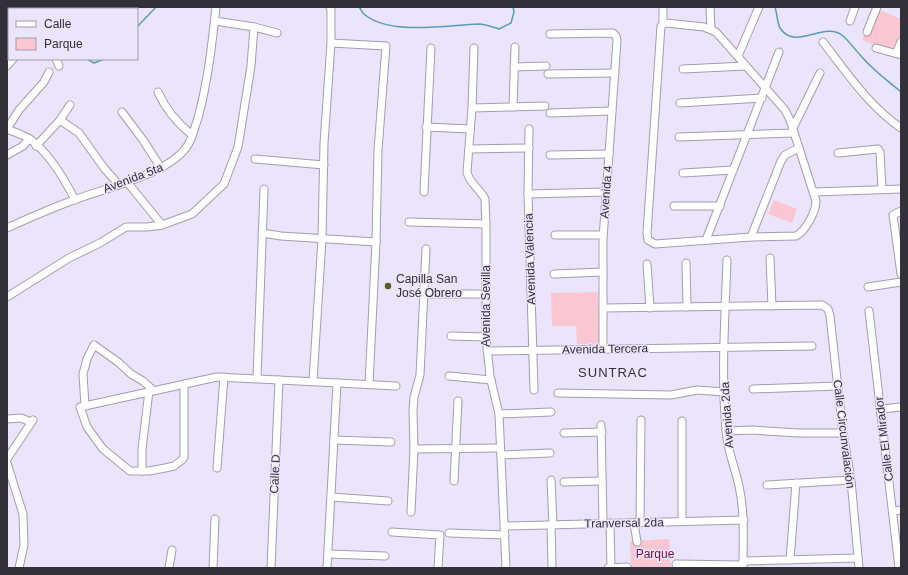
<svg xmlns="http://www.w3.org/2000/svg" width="908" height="575" viewBox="0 0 908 575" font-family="Helvetica,sans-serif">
  <rect width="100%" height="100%" fill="#eae5fa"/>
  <!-- green -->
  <g fill="#f9c6d1">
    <polygon points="875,8 901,19 901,38 894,52 862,40"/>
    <polygon points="774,200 797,209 792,223 768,214"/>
    <polygon points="598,292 599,344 577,344 576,326 552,326 551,293"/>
    <polygon points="669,539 671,568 631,568 630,541"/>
  </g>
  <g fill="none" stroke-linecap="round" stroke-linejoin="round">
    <!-- stream -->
    <g stroke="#5a9bbb" stroke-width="1.5">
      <polyline points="60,7 62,9"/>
      <path d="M359,7C361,9 362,13 364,14C389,36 448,25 478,24C485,24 493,27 499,29L511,23L514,12L513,7"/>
      <path d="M775,7C777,13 777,22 780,28C795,52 825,20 843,36C850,42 856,51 862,57C873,70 888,81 901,92"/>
      <polyline points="132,9 133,7"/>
      <polyline points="137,27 156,7"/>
      <polyline points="87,59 94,63 104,59"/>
    </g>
    <defs>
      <g id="minor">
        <polyline points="710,7 711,29"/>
        <polyline points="215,21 254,27 277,33"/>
        <polyline points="850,21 855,7"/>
        <path d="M663,24L666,23L704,27L716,32L785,110L790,120L816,201C816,211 806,231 796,236L751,237L655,244L648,240L647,233L661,26L663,24V7"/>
        <polyline points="867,32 877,7"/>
        <polyline points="550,34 613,33 616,36 617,40 603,239 603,349"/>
        <path d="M823,42C847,73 869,106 901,128"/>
        <polyline points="331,43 386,46 378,150 376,242 369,384"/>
        <path d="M474,48L472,108L467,172C469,183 480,189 485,199L486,230V337L490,376L499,414L506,568"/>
        <polyline points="876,48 901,55"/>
        <polyline points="896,53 901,42"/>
        <polyline points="738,56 759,7"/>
        <polyline points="56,59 59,66"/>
        <polyline points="7,66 13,59"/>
        <polyline points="514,67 546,66"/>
        <polyline points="683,69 746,66"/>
        <polyline points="548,74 615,73"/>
        <path d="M158,92C166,110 177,123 192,135"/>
        <polyline points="680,103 762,98"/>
        <polyline points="513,107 515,47"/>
        <polyline points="472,108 545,106"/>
        <polyline points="122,112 143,140 161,168"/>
        <polyline points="550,113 612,111"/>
        <polyline points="60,120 79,133 104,168 119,185"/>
        <polyline points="426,127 470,129"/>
        <polyline points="793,128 820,73"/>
        <path d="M7,129C14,132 23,135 30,139C50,154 64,178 75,200"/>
        <polyline points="7,129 19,110 44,82 49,72"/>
        <polyline points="529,129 528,194 534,390"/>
        <polyline points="679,137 794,133"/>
        <polyline points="36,146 60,120 70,105"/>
        <polyline points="469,149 529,148"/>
        <polyline points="838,153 878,149 880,152 882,189"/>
        <polyline points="7,155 23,146 29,139"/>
        <polyline points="550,155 609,154"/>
        <polyline points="255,159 324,165"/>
        <polyline points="683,173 733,170"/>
        <polyline points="127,182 162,225"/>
        <polyline points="424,192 431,48"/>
        <polyline points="814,192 901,189"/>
        <polyline points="528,194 606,192"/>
        <polyline points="674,206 720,206"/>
        <polyline points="901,211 893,215 901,274"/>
        <polyline points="409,222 486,224"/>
        <path d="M7,228C29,218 52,208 74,200C105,188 174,173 189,143C193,136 195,126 198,118C208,81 212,44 216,7"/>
        <polyline points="262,233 281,236 376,242"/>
        <polyline points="555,235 603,235"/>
        <polyline points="751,237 781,161 785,155 799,148"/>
        <polyline points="706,240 779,52"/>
        <polyline points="770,258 772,306"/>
        <path d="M727,260C725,317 721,374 726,430C727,450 735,467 739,486C745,513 743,541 743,568"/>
        <polyline points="686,263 687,307"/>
        <polyline points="647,264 650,308"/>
        <polyline points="554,274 603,272"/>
        <polyline points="868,287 901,282"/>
        <polyline points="423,294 485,294"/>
        <polyline points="7,297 69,258 100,243 126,227 147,227 162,225 192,214 224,184 238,147 251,66 254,27"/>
        <polyline points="603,308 822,305 828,309 830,316 843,433 851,480 859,568"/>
        <polyline points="869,311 899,568"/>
        <polyline points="451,336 486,337"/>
        <polyline points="487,351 812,346"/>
        <polyline points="449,376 491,380"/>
        <polyline points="257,378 264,189"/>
        <polyline points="313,381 322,239 324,143 331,43 331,10 330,7"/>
        <polyline points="184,384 184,457 182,460 174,466 165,468 149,471 130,471 103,449 87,427 80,407 217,377 396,386"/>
        <polyline points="753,389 838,386"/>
        <polyline points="558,393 671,395 697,390 724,392"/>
        <polyline points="85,406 83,374 87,359 94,345 118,362 131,374 143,381 153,390"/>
        <polyline points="881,409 901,407"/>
        <polyline points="499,414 551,412"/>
        <polyline points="7,419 21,418 31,422"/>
        <polyline points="601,425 603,523"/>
        <polyline points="726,431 752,430 799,433 843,433"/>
        <polyline points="564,433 602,432"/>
        <polyline points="334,440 391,442"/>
        <polyline points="414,449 500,448"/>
        <polyline points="501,455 550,453"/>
        <polyline points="7,459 33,420"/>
        <polyline points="7,463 23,514 24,545 19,568"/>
        <polyline points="217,468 224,377"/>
        <polyline points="142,471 142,449 149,391"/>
        <polyline points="551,480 553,525"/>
        <polyline points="454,481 458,401"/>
        <polyline points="564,482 602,481"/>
        <polyline points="767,485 851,480"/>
        <polyline points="331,497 388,501"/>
        <polyline points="893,511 901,510"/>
        <polyline points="411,512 414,449 413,411 414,397 420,375 426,249"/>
        <polyline points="682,521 682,421"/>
        <polyline points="640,522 641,420"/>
        <polyline points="610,523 611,568"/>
        <polyline points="634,523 637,542"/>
        <polyline points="551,525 552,568"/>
        <polyline points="505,526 744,520"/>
        <polyline points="392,532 440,535 438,568"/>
        <polyline points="449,533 505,535"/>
        <polyline points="328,554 385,556"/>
        <polyline points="790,560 796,483"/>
        <polyline points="743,561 858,558"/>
        <polyline points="676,564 743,565"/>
        <polyline points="169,568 172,550"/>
        <polyline points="213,568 215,519"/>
        <polyline points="271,568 279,380"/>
        <polyline points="327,568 337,383"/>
        <polyline points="608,568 627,567"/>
      </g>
    </defs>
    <!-- minor casing -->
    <use href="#minor" stroke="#a29db0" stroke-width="9"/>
    <!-- minor -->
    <use href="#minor" stroke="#fff" stroke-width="7"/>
  </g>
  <!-- markers -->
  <circle fill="#5e5925" stroke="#eae5fa" stroke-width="1.5" cx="388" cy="286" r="4"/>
  <g text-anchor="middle" stroke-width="3" stroke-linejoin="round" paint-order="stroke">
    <!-- street labels -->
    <g font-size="12" fill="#323038" stroke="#eae5fa">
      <text transform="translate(133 178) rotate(-21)" y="4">Avenida 5ta</text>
      <text transform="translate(606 192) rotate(-86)" y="4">Avenida 4</text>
      <text transform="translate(530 259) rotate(-92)" y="4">Avenida Valencia</text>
      <text transform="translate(486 306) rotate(-90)" y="4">Avenida Sevilla</text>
      <text transform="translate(605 349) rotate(-1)" y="4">Avenida Tercera</text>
      <text transform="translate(727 415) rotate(-94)" y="4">Avenida 2da</text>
      <text transform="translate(844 434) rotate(83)" y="4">Calle Circunvalación</text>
      <text transform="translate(884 439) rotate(-97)" y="4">Calle El Mirador</text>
      <text transform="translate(275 474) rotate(-87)" y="4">Calle D</text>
      <text transform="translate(624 523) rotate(-1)" y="4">Tranversal 2da</text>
    </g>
    <!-- poi labels -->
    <g font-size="12" fill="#323038" stroke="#eae5fa" text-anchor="start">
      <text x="396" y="283">Capilla San<tspan x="396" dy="14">José Obrero</tspan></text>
    </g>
    <!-- park labels -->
    <g font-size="12" fill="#760e38" stroke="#eae5fa">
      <text x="655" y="558">Parque</text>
    </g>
    <!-- neighbourhood labels -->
    <g font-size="13" letter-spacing="1" fill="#323038" stroke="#eae5fa">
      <text x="613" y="377">SUNTRAC</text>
    </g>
  </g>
  <!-- border -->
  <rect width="908" height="575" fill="none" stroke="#323038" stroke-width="16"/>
  <!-- legend -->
  <rect x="8" y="8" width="130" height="52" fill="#eae5fa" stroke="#a09dac"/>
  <rect x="16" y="21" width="20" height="6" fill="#ffffff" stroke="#a09dac"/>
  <text x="44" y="28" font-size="12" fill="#323038">Calle</text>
  <rect x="16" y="38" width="20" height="12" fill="#f9c6d1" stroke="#a09dac"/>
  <text x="44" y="48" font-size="12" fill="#323038">Parque</text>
</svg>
